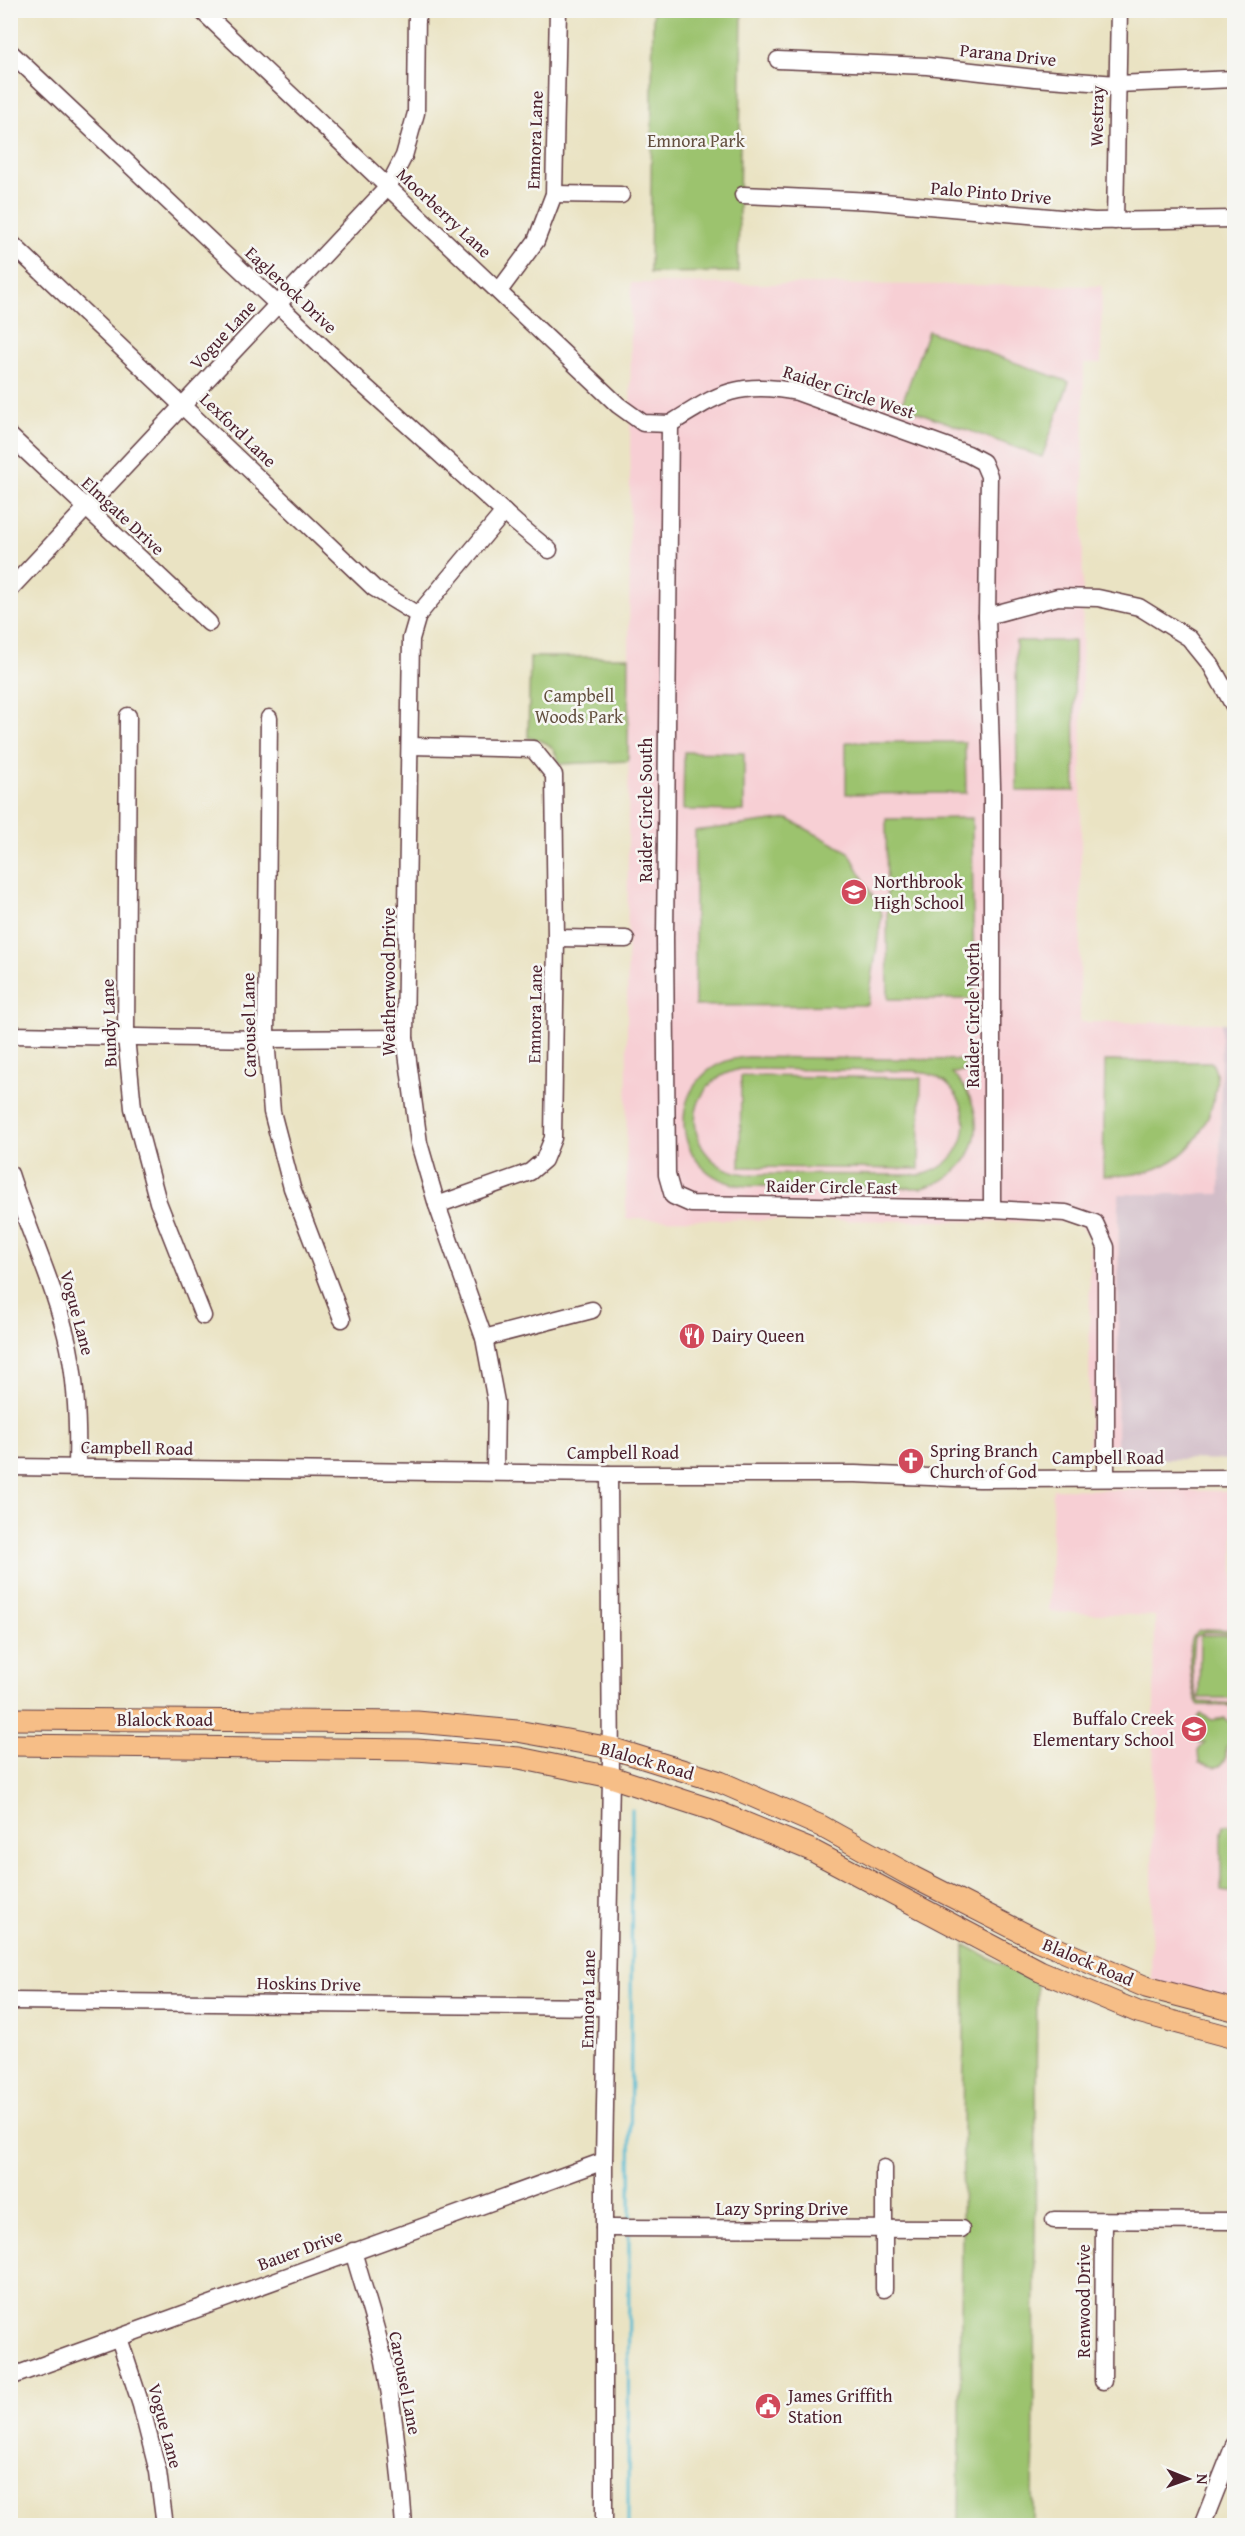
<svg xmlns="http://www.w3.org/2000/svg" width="1245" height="2536" viewBox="0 0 1245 2536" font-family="'Gentium Book Plus',serif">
  <rect width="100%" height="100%" fill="#f6f6f2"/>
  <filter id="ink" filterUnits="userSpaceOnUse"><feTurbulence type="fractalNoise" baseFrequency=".0167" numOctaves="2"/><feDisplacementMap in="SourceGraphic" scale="12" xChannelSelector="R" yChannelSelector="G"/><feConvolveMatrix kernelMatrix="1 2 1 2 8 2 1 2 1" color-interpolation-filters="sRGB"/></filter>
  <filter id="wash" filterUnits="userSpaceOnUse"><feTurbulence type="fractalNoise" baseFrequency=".008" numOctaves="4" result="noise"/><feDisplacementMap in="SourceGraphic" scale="24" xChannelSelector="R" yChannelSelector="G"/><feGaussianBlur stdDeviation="1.35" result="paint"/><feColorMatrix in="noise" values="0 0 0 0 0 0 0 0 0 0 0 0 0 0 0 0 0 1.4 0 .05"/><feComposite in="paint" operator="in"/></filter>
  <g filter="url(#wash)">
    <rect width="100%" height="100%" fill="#eae3c3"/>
    <!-- built -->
    <g fill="#f7cfd4">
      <polygon points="631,283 1102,286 1101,363 1084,363 1080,1022 1221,1023 1220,1194 1119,1194 1117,1458 1089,1458 1090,1236 1076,1222 626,1219"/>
      <polygon points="1053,1489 1234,1491 1234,2002 1151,1980 1155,1616 1049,1612"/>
    </g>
    <!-- industrial -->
    <polygon fill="#d2bdc8" points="1221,1023 1234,1023 1234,1460 1117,1458 1119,1194 1220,1194"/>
    <!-- green -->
    <g fill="#9cc36e" stroke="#73714c" stroke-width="1.5" fill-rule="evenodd">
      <polygon points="653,11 742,11 738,272 650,273"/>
      <polygon points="928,331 1069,382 1042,457 901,406"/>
      <polygon points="1016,641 1074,641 1075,791 1017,791"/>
      <path d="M530,657H629L628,761L560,764C554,746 547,740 528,738Z"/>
      <polygon points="846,742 965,742 966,793 846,794"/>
      <polygon points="684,752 744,753 744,811 683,810"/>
      <polygon points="972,818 974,999 888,999 886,819"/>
      <polygon points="788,819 849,852 882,914 868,1005 695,1006 695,831"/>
      <path d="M748,1057L964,1060V1072L952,1073C994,1113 980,1174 922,1188L746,1186C662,1178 664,1062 748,1057ZM740,1069L914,1071C978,1077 983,1162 920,1175L746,1174C682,1167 677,1083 740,1069Z"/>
      <path d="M1105,1061L1211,1062C1220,1074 1216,1088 1213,1102C1202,1141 1177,1167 1136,1174C1125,1176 1113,1175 1103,1176Z"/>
      <polygon points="741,1076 921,1078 919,1169 740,1167"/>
      <path d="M1205,1629L1234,1630V1633L1204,1632L1194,1637C1192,1652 1190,1692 1200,1702L1234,1704V1706L1199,1705C1191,1697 1187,1648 1192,1637C1193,1635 1196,1632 1199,1630Z"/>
      <polygon points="1200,1635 1234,1635 1234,1698 1199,1698"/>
      <path d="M1201,1714L1212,1720L1225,1718L1231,1724V1742L1226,1747V1757L1220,1766L1215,1767L1199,1763L1198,1751L1205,1742H1198C1194,1735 1196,1724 1198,1717Z"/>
      <polygon points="1224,1825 1234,1825 1234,1893 1221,1891 1221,1832"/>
      <polygon points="965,1945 1037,1983 1033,2525 959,2526"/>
    </g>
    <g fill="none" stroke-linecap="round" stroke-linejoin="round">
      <!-- stream -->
      <g stroke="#54bad2" stroke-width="3">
        <polyline points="630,2222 632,1810"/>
        <polyline points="628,2526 629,2235"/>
      </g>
    </g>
  </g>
  <g filter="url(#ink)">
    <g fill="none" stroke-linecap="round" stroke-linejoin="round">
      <defs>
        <g id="minor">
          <polyline points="201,10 618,405 643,423 670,424"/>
          <polyline points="10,52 359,381 516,523 549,550"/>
          <polyline points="778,60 927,66 1035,78 1117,84 1234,79"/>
          <polyline points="554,194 621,195"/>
          <polyline points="743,195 873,201 1094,221 1234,219"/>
          <polyline points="1115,221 1119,10"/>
          <polyline points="10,242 374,588 418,615"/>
          <polyline points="499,291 536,241 554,194 558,10"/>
          <polyline points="670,424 665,938 667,1175 673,1196 691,1204 992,1209 1066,1213 1095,1223 1106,1247 1106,1477"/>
          <path d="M670,424C718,394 739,380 797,392L968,454L983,462L989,476L987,616L992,786V1209"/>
          <polyline points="10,436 209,623"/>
          <polyline points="10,589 388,187 404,156 416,113 417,10"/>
          <polyline points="987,616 1058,597 1098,598 1139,607 1189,638 1211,665 1234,706"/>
          <polyline points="128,716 126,1037 133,1108 158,1202 203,1316"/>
          <polyline points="269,718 266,1039 272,1112 292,1188 342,1319"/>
          <polyline points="411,746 533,749 554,775 556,938 553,1138 544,1160 530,1172 437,1205"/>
          <polyline points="556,938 626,939"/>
          <polyline points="10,1035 266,1039 405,1038"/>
          <path d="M10,1174C29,1233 56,1288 69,1348C77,1388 78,1427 77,1467"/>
          <polyline points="484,1338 592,1310"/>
          <polyline points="10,1467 609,1474 855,1474 979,1479 1234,1478"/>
          <polyline points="495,1472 496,1402 484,1338 437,1205 419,1143 405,1038 411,639 418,615 504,512"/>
          <polyline points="10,2001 607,2007"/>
          <polyline points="1054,2220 1234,2221"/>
          <polyline points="604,2228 961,2229"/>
          <path d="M353,2251C363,2287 376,2324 384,2361C395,2416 400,2470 404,2526"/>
          <polyline points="884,2289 884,2168"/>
          <polyline points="119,2338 141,2405 158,2472 165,2526"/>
          <polyline points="10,2377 604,2161"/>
          <polyline points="1103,2381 1104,2221"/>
          <polyline points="604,2526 604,2161 611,1777 609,1474"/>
          <polyline points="1202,2526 1234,2445"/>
        </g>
        <g id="major">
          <polyline points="10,1719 417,1722 517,1731 611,1748 720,1782 821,1826 913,1877 1037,1940 1146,1987 1234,2010"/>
          <polyline points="10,1745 417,1750 519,1758 611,1777 713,1810 811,1850 1040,1971 1138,2012 1234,2038"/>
        </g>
      </defs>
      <!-- minor casing -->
      <use href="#minor" stroke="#623c42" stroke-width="19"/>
      <!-- major casing -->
      <use href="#major" stroke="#623c42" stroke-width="23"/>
      <!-- minor -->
      <use href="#minor" stroke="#fff" stroke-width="16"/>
      <!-- major -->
      <use href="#major" stroke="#f6be87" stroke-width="21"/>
    </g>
  </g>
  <!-- icons -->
  <defs>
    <symbol id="school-disc" viewBox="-11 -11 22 22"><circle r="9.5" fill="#d1495b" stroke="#f6f6f2"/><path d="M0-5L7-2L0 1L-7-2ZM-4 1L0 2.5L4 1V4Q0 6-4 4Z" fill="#fff"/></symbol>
    <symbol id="restaurant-disc" viewBox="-11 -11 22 22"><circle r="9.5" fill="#d1495b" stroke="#f6f6f2"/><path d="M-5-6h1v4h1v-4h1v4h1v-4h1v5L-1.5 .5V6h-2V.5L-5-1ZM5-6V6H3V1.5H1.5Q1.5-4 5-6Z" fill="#fff"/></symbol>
    <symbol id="church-disc" viewBox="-11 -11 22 22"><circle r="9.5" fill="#d1495b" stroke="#f6f6f2"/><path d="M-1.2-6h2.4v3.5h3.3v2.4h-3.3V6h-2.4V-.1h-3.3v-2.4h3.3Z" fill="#fff"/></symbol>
    <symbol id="civic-disc" viewBox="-11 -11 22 22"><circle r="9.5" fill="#d1495b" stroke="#f6f6f2"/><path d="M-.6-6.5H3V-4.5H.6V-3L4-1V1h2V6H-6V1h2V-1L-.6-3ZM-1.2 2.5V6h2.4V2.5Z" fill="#fff"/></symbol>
  </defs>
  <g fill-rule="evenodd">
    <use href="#school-disc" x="839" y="877" width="30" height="30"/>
    <use href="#restaurant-disc" x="677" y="1321" width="30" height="30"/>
    <use href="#church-disc" x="896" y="1446" width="30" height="30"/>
    <use href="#school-disc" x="1179" y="1714" width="30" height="30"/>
    <use href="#civic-disc" x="753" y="2391" width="30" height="30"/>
  </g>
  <g text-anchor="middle" stroke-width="5" stroke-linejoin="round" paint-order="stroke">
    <!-- street labels -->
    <g font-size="18" fill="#4a1f2b" stroke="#f6f6f2">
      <text transform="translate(1008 55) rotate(6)" y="6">Parana Drive</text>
      <text transform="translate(1097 116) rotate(-89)" y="6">Westray</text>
      <text transform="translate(535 140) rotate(-88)" y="6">Emnora Lane</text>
      <text transform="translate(991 193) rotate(5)" y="6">Palo Pinto Drive</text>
      <text transform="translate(444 213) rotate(43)" y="6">Moorberry Lane</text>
      <text transform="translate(291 290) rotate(43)" y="6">Eaglerock Drive</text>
      <text transform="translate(223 335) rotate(-47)" y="6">Vogue Lane</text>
      <text transform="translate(849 392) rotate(18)" y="6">Raider Circle West</text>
      <text transform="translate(238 430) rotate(44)" y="6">Lexford Lane</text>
      <text transform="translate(123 516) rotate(43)" y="6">Elmgate Drive</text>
      <text transform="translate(646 810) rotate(-90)" y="6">Raider Circle South</text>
      <text transform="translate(389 982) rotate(-90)" y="6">Weatherwood Drive</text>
      <text transform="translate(535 1014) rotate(-89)" y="6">Emnora Lane</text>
      <text transform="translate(973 1015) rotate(-90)" y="6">Raider Circle North</text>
      <text transform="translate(109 1023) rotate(-92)" y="6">Bundy Lane</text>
      <text transform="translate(249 1025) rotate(-91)" y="6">Carousel Lane</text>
      <text transform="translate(832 1187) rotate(1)" y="6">Raider Circle East</text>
      <text transform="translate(77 1313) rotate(75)" y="6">Vogue Lane</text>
      <text transform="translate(137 1448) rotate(1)" y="6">Campbell Road</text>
      <text x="623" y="1459">Campbell Road</text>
      <text x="1108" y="1464">Campbell Road</text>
      <text x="165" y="1726">Blalock Road</text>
      <text transform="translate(647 1761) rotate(16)" y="6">Blalock Road</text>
      <text transform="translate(1088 1962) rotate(23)" y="6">Blalock Road</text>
      <text transform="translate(309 1984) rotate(1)" y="6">Hoskins Drive</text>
      <text transform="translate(588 1999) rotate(-89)" y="6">Emnora Lane</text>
      <text x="782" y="2215">Lazy Spring Drive</text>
      <text transform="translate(300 2250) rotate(-20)" y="6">Bauer Drive</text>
      <text transform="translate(1084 2301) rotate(-90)" y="6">Renwood Drive</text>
      <text transform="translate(405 2383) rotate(79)" y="6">Carousel Lane</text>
      <text transform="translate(165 2426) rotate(75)" y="6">Vogue Lane</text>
    </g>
    <!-- park labels -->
    <g font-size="18" fill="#63503f" stroke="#f6f6f2">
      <text x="696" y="147">Emnora Park</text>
      <text x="579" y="702">Campbell<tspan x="579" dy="21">Woods Park</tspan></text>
    </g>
    <!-- poi labels -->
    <g font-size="18" fill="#4a1f2b" stroke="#f6f6f2" text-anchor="start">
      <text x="874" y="888">Northbrook<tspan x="874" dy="21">High School</tspan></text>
      <text x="712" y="1342">Dairy Queen</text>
      <text x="930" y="1457">Spring Branch<tspan x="930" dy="21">Church of God</tspan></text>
      <text x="1174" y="1725" text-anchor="end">Buffalo Creek<tspan x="1174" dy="21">Elementary School</tspan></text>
      <text x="788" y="2402">James Griffith<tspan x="788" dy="21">Station</tspan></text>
    </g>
  </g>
  <!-- margin -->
  <rect width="1245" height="2536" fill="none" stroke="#f6f6f2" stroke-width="36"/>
  <!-- north arrow -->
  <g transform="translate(1188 2479) rotate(91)" stroke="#f6f6f2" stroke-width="4.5" paint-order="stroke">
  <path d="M0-4.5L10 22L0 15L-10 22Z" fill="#4a1f2b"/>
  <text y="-9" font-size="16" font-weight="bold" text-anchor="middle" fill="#4a1f2b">N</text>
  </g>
</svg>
